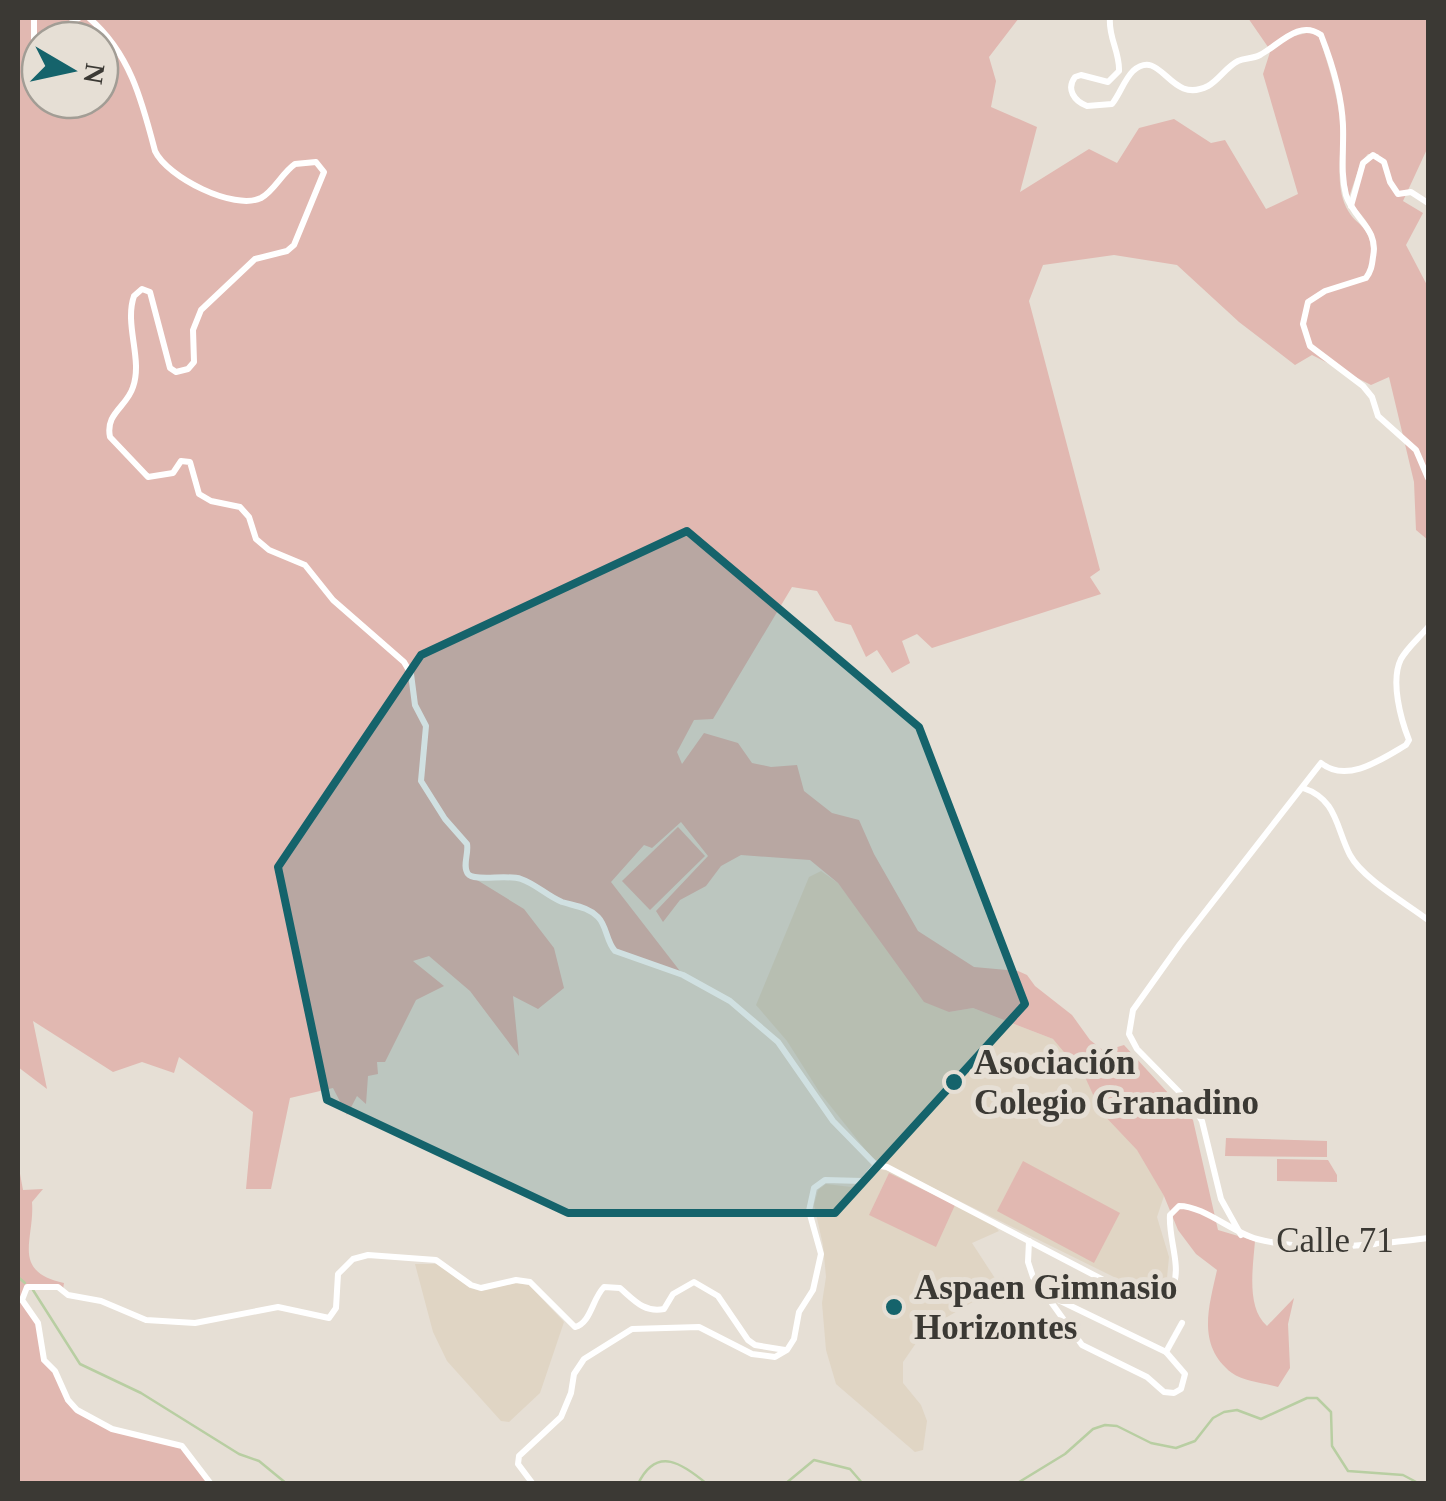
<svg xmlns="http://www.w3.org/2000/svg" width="1446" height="1501" viewBox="0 0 1446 1501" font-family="Georgia,serif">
  <rect width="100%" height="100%" fill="#e6dfd5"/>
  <!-- built -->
  <g fill="#e0d5c4">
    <polygon points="821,871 838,883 866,920 949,1012 973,1008 1053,1039 1081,1061 1126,1128 1164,1196 1157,1217 1169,1257 1167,1278 1160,1286 1148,1289 1118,1279 872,1158 820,1093 787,1041 756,1005 809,877"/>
    <polygon points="876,1169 891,1171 988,1219 999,1231 972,1243 1000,1286 925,1330 903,1362 903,1383 921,1405 927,1421 923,1450 915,1452 836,1384 826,1350 822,1303 826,1277 823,1245 814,1205 818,1190 826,1184 851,1187 868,1183"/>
    <polygon points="415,1264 438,1264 470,1288 480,1291 516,1283 529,1285 564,1322 540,1393 509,1422 501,1421 447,1361 433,1332"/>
  </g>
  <!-- green -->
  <g fill="#e1b8b1" fill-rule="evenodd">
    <path d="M18,18H953L957,20L1019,18L989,57L996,81L991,107L1037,127L1020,192L1089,149L1117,163L1139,128L1174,119L1211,143L1225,140L1266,209L1298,194L1263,74L1270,52L1290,37L1311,32L1319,37C1328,64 1337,92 1340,121C1343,148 1334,182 1346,207C1357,229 1369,221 1372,254L1377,250C1375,230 1366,220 1353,205L1365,165L1379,154H1368L1361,162L1349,197L1345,174L1346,124L1323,34C1304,18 1285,35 1268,47L1248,18H1428V147L1403,201L1423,213L1406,245L1428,287V540L1416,530L1414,482L1389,377L1371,385L1312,355L1295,365L1239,322L1177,265L1114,255L1043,265L1029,301L1100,570L1090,577L1101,594L932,648L917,634L902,641L910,663L892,673L877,650L866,657L851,625L835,621L817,591L792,587L713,719L694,720L677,752L682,764L704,733L738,743L752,763L771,767L797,765L804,791L832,813L859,820L874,854L918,931L974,967L1018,971L1027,975L1035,986L1072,1015L1090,1040L1104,1051L1124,1045L1193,1120L1218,1230L1255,1241C1253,1267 1246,1308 1267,1326L1294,1298L1288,1324L1290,1368L1278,1387C1264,1383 1243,1381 1232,1373C1196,1345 1209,1307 1217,1270L1196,1254L1178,1230L1164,1196L1137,1150L1101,1112L1085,1077L1053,1039L973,1008L949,1012L924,1002L838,883L810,860L741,855L721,866L706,886L680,900L663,922L656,911L708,856L681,822L652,848L644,845L611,882L683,975L615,951L596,914L558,900L521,879L477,880L524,909L554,948L564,988L538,1009L513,996L519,1056L470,991L429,956L413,961L444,986L416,1000L385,1062H377L378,1074L368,1076L366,1104L357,1096L347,1115L333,1088L290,1098L271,1189H246L253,1112L179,1057L174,1073L142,1062L113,1072L33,1021L47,1089L18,1067ZM40,40H100V100H40Z"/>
    <polygon points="678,827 705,856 650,910 622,881"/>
    <polygon points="1226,1138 1327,1141 1327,1157 1225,1156"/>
    <polygon points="1277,1159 1328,1160 1337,1175 1337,1182 1277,1181"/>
    <polygon points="1023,1161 1120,1213 1094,1263 997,1211"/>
    <path d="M18,1163L23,1190L43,1189L32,1202C35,1240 10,1271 64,1283L63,1289L31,1285L22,1295L38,1323L43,1354L55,1371L68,1400L91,1421L178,1445L211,1483H18Z"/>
    <polygon points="889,1173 955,1205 936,1247 869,1215"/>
  </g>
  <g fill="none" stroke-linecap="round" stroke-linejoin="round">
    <!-- stream -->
    <g stroke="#b8cea2" stroke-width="2.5">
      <polyline points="18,1277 25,1283"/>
      <polyline points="33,1290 80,1364 141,1393 239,1454 259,1461 287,1484"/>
      <path d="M638,1484C657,1445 683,1464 707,1484"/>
      <polyline points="785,1484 814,1460 850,1469 863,1484"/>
      <polyline points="1016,1484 1065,1454 1093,1429 1105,1425 1117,1426 1151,1443 1176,1448 1195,1441 1213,1418 1224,1412 1237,1410 1261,1419 1307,1398 1317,1398 1331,1412 1332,1446 1348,1471 1403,1475 1420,1484"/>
    </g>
    <!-- street -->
    <g stroke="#fff" stroke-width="6">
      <polyline points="34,18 34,39 40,44"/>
      <path d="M89,18C130,53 142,101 155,151C167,177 234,211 261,198C274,191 282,173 295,164L316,162L324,172L294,245L287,251L255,259L201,310L193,330L194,362L188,369L176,372L170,368L150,292L142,289L134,296C124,325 143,359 133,387C127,407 105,413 110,437L148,477L173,473L181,461L190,462L199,494L211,501L240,507L249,517L256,539L269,550L305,565L333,600L404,662L411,674L415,705L426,726L421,781L445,819L467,844C469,853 462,866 468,874C474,882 507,874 521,879C536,884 547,896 562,902C575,906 588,907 598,917C607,926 606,941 615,951L683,975L730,1001L778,1042L833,1121L876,1165L863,1181L825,1180L814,1188L809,1211L821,1254L813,1290L799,1312L794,1339L787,1350L775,1357L752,1354L699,1327L632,1329L584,1359L574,1374L571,1393L561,1417L519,1456L518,1464L533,1484"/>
      <path d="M1110,18C1108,37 1120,52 1119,71L1108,82L1081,75L1075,77C1066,89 1074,101 1087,106L1112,104C1120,94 1124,80 1133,71C1162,46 1169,106 1208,86C1219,80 1226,67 1238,61C1245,58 1252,59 1260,55C1279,45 1299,19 1321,35C1332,63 1342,95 1343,126C1344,149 1340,172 1346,195C1354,220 1379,228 1373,257C1372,266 1371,271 1366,278L1325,291L1308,302L1303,324L1310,346L1363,386L1372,397L1378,416L1416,450L1428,478"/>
      <polyline points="59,40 72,22 79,18"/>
      <polyline points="1351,206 1363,163 1373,155 1384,162 1390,182 1398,194 1411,192 1428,203"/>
      <path d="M1303,788C1337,799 1336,828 1350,855C1363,879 1406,903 1428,920"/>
      <path d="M876,1165L887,1167L1136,1297C1200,1303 1167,1248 1170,1215L1179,1206C1204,1206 1231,1232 1257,1239C1312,1253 1372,1245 1428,1238"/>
      <path d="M1241,1235L1221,1199L1202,1121L1193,1106L1137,1049L1129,1034L1133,1010L1180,944L1321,763C1347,784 1382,759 1406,745L1409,740C1401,720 1390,681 1401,659C1407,648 1420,637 1428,627"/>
      <polyline points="1029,1241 1028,1262 1033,1277 1082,1345 1147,1377 1164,1392 1174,1393 1181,1389 1185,1374 1166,1352 1046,1294"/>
      <polyline points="1166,1352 1182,1323"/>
      <path d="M211,1484L182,1446L112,1429L77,1410L68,1400L55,1371L44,1360L38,1323L22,1300L27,1287H58L68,1295L101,1301L146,1320L195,1323L278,1307L329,1318L336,1308L338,1274L353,1259L368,1255L436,1260L471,1285L481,1288L516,1280L530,1282L575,1327C591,1323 592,1299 604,1287L620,1288C634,1300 644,1313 664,1309L673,1294L694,1282L718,1296L748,1340L755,1345L785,1350"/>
    </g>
  </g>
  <!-- marked area -->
  <path fill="#15636b" fill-opacity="0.2" stroke="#15636b" stroke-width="8" stroke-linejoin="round" d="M687,531L919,727L1025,1004L835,1213H568L327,1100L278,867L421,655Z"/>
  <!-- markers -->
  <g fill="#15636b" stroke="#e6dfd5" stroke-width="4">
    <circle cx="954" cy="1082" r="10"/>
    <circle cx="894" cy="1307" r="10"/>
  </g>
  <g text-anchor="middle" stroke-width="10" stroke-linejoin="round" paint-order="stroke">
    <!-- poi labels -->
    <g font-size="35" font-weight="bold" fill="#3b3934" stroke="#e6dfd5" text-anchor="start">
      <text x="974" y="1074">Asociación<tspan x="974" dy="40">Colegio Granadino</tspan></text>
      <text x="914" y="1299">Aspaen Gimnasio<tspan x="914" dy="40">Horizontes</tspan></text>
    </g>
    <!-- street labels -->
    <g font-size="35" fill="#3b3934" stroke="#e6dfd5">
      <text x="1335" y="1252">Calle 71</text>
    </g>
  </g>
  <!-- border -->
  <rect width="1446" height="1501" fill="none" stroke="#3b3934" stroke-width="40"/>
  <!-- north arrow -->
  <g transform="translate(70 70) rotate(99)"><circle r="48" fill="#e6dfd5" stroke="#a29d95" stroke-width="2.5"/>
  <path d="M0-8L18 38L0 25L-18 38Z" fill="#15636b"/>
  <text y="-15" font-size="28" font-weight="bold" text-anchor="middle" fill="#3b3934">N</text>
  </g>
</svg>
